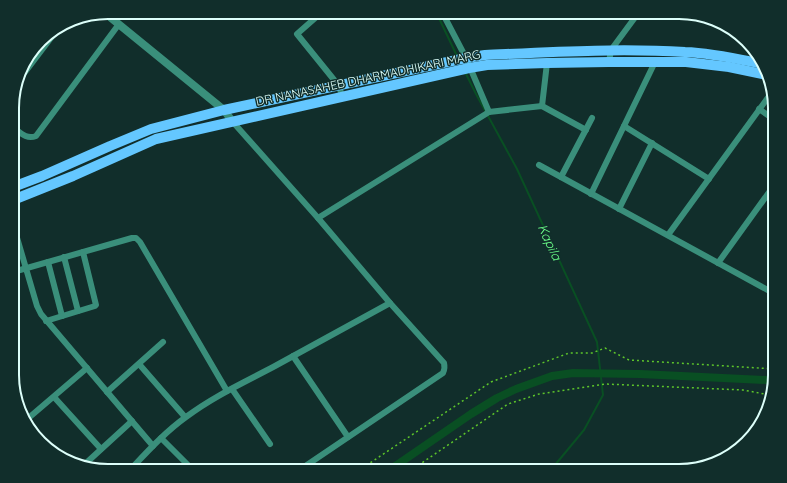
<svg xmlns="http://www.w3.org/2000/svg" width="787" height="483" viewBox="0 0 787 483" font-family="Quicksand,sans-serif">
  <rect width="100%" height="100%" fill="#112e2b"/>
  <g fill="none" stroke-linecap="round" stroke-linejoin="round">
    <!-- stream -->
    <g stroke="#094f23" stroke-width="2">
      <polyline points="436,12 457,56"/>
      <polyline points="465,72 476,94 517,169 597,342 603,395 584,430 550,471"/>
    </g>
    <!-- canal -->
    <polyline stroke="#094f23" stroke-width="8" points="388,471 471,414 497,398 516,389 552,376 573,373 640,374 766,380"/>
    <!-- path -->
    <g stroke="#5dc52b" stroke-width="1.5" stroke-dasharray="2 3" stroke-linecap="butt">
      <polyline points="358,471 491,382 569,353 592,353 605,348 629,360 775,369"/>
      <polyline points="410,471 508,404 539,394 605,384 743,390 770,395"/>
    </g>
    <!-- minor -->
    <g stroke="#3a8f7b" stroke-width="6">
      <polyline points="322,12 297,34 339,86 342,96"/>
      <polyline points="442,12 466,58 489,112"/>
      <polyline points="609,62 611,50 639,12"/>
      <polyline points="16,84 60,26"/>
      <polyline points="542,106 547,63"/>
      <polyline points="759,109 775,120"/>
      <polyline points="624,126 709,179"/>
      <path d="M13,127C20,132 26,140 36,136L119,24"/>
      <polyline points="539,165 775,294"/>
      <polyline points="561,177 592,118"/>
      <polyline points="591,194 655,62"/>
      <polyline points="619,209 652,143"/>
      <polyline points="318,218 489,112 542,106 586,130"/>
      <polyline points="13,224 37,306 41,314 153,446"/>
      <polyline points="668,235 772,92"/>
      <polyline points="64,257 78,311"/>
      <polyline points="48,262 62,316"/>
      <polyline points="718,263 775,184"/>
      <polyline points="13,272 132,238 136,238 140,242 227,391"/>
      <polyline points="46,321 95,306 96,305 83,252"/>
      <polyline points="293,356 348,437"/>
      <polyline points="139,364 185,417"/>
      <polyline points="232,389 270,444"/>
      <polyline points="107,392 163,342"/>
      <polyline points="54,397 101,449"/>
      <polyline points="25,421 87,368"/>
      <polyline points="161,438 194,471"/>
      <polyline points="85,464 132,421"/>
      <path d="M129,471C147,452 165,432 186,417C214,396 245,382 275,366C314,345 352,324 390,303L318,218L232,121"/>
      <path d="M298,471L443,373C445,369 445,367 444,363L390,303"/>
    </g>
    <!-- tertiary -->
    <g stroke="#3a8f7b" stroke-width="8">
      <polyline points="105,13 224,110 232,121"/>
      <polyline points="755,432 765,411"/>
    </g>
    <!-- primary -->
    <g stroke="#64c7ff" stroke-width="10">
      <path d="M13,187L42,176L110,146L151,129L224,110L466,58L485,55C551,52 618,48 685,52C712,53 738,59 763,64"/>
      <polyline points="13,200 73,176 156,139 469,68 487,65 547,63 609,62 686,62 729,67 767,75"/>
    </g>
  </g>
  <g text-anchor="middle" stroke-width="3" stroke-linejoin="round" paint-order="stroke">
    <!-- street labels -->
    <g font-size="12" fill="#ddfffa" stroke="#112e2b">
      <text transform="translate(368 78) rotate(-12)" y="4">DR NANASAHEB DHARMADHIKARI MARG</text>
    </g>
    <!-- water labels -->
    <g font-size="13" font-style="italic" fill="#6bff89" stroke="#112e2b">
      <text transform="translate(550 242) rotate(65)" y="5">Kapila</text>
    </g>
  </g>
  <!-- crop -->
  <path d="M0 0H787V483H0ZM108 19H679A89 89 0 0 1 768 108V375A89 89 0 0 1 679 464H108A89 89 0 0 1 19 375V108A89 89 0 0 1 108 19Z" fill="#112e2b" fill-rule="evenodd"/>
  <path fill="none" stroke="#ddfffa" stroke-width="2" d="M108 19H679A89 89 0 0 1 768 108V375A89 89 0 0 1 679 464H108A89 89 0 0 1 19 375V108A89 89 0 0 1 108 19Z"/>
</svg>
